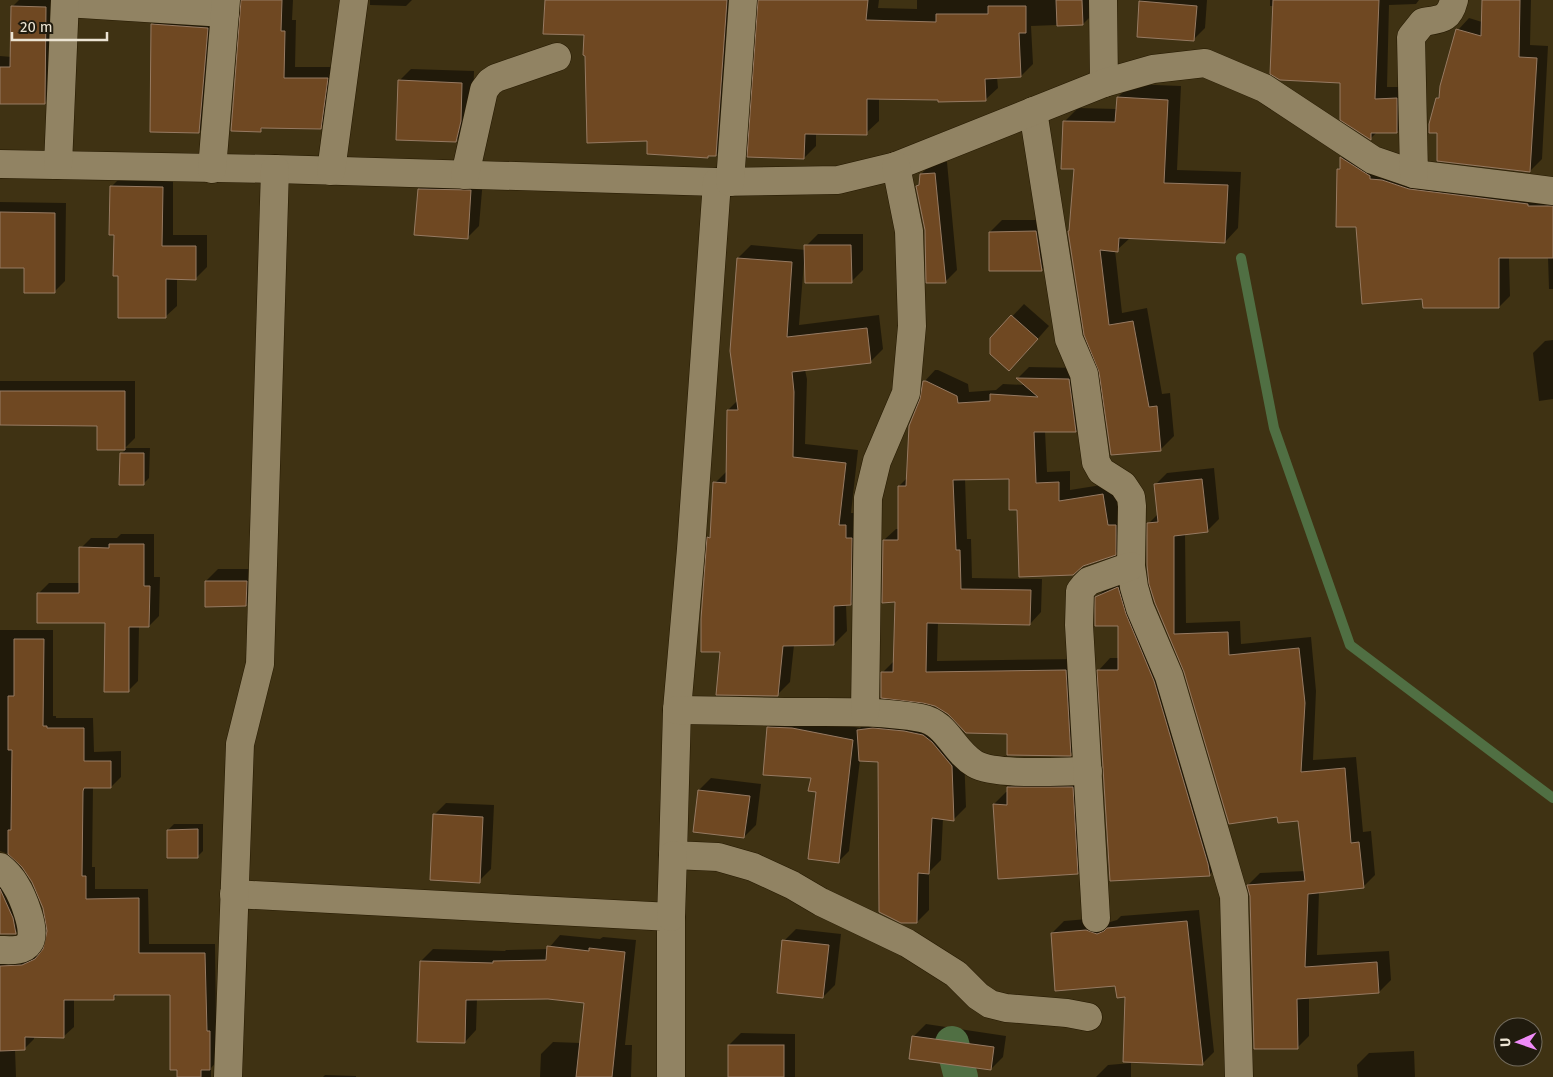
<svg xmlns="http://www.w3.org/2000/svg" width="1553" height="1077" viewBox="0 0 1553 1077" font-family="'Fira Sans',sans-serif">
  <rect width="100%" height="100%" fill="#3f3213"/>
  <!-- shadow -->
  <g fill="#0007">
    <polygon points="19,0 57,0 55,92 44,103 0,103 0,56 12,57 12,7"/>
    <polygon points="243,0 293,0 292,20 296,20 295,67 338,67 332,116 320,128 264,127 261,130"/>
    <polygon points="370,0 412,0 406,6 370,5"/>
    <polygon points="546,0 738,0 728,143 716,155 709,155 708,156 649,140 585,34"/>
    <polygon points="760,0 879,0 878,8 917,9 917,0 1094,0 1095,12 1083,24 1031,26 1033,64 1021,76 997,77 998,88 985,100 879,98 879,121 866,133 816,133 816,146 804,158"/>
    <polygon points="1140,0 1207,0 1205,28 1193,40 1138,36"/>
    <polygon points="1270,0 1419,0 1416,4 1389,5 1387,87 1408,87 1409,120 1397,132 1377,132 1371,138 1341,82 1274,6 1270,6"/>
    <polygon points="1483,0 1531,0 1530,45 1548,46 1542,159 1530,171 1437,98 1440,96 1458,30 1469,18 1482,22"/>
    <polygon points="164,13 219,16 211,120 199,132 152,25"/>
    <polygon points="411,69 474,71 473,108 468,129 456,141 399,81"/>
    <polygon points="1131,84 1181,86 1177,170 1241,172 1238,228 1225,242 1130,238 1117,250 1115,250 1122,313 1147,308 1162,394 1170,393 1174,436 1160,450 1112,454 1076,168 1064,122 1078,108 1117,109 1118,97"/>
    <polygon points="1352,147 1553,196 1553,289 1549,289 1548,257 1509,257 1510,296 1499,307 1424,297 1357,226 1338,169 1342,165 1342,158"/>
    <polygon points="933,162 947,162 957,270 945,282 926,230 917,186 921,183 921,174"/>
    <polygon points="122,176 173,176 173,235 207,235 207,267 196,278 177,278 177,306 165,317 120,275 111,187"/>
    <polygon points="431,177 483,179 479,226 467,238 419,189"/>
    <polygon points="0,202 66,203 65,281 54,292 26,267 0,267"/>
    <polygon points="1002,220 1048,220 1054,257 1042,269 991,270 990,232"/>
    <polygon points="818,234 863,234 863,270 851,282 804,262 799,325 879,315 883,349 870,362 805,370 807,379 805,444 858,450 851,513 858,513 863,591 850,604 846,604 847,631 834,644 794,645 790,682 777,695 722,651 709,538 712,535 715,483 728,470 728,410 738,400 738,258 751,245 806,250 806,246"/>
    <polygon points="1024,304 1049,326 1021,358 991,339"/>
    <polygon points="1553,340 1553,399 1539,401 1533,353 1545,341"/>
    <polygon points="1029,367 1080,368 1087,420 1076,431 1045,431 1047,472 1070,471 1070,490 1114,483 1119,515 1126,542 1115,554 1018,509 1010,477 965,478 967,539 971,539 972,578 1042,579 1041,612 1030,624 938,622 937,661 1077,659 1082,743 1070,754 949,713 882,673 895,660 896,601 884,540 896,529 899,529 899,486 908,477 924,382 935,370 938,370 968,384 969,392 996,390 1003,384 1026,385 1018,378"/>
    <polygon points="0,381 135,381 135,438 125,448 150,448 149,478 143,484 121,454 126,449 98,449 98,424 0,424"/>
    <polygon points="1214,468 1219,519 1207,531 1185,533 1186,623 1240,621 1241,644 1311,637 1316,691 1313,760 1356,757 1363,832 1371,831 1375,875 1363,887 1319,892 1317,955 1389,951 1391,980 1379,992 1309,997 1309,1036 1297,1048 1248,885 1260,873 1305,871 1299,820 1278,816 1185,671 1156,602 1149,523 1158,514 1155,485 1167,473"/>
    <polygon points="121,534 154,534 154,577 160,577 159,616 149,626 139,626 138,681 128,691 106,622 39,593 49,583 80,583 81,548 91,538 117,538"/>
    <polygon points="218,569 258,569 258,593 246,605 206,581"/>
    <polygon points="1130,576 1221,863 1209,875 1099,670 1110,658 1119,658 1119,625 1097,597 1109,585"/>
    <polygon points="0,630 53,630 53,716 56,716 56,718 93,718 94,752 121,751 121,777 111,787 93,787 92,867 95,867 95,889 148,889 149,944 215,944 216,1022 219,1022 219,1059 211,1068 211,1077 178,1077 171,994 118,994 114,998 74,999 74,1027 64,1036 34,1036 34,1039 24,1049 15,1049 16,1077 0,1077 0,952 27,956 39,953 43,951 48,931 47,918 40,898 28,873 13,856 0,851"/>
    <polygon points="779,717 803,717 860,728 870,718 903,718 964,753 966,807 954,819 943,818 941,860 929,872 929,910 917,922 879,761 860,760 849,851 838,862 812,777 768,728"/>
    <polygon points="1020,775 1084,775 1089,861 1077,873 994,804 1006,792 1008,792 1008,787"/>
    <polygon points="711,778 761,784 756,825 744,837 694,831 699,790"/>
    <polygon points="446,803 494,805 491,869 479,881 434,815"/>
    <polygon points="174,824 203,824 203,851 197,857 168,830"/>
    <polygon points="0,869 25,923 15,933 0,933"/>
    <polygon points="1199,910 1214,1052 1203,1063 1116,984 1052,933 1064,921 1099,918 1110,922 1117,920 1121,916"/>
    <polygon points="796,929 841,934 835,985 823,997 784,941"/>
    <polygon points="560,935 600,939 603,937 636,940 625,1045 632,1045 631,1077 540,1077 541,1054 553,1042 581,1043 585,1002 548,998 477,998 476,1030 465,1042 421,961 433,949 505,951 506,950 548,949"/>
    <polygon points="926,1024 1006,1036 1003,1057 991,1069 914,1036"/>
    <polygon points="741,1033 795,1034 795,1077 729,1077 729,1045"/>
    <polygon points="1414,1051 1415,1077 1358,1077 1357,1065 1369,1053"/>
    <polygon points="1131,1063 1131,1077 1096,1077 1108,1065"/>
    <polygon points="325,1075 356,1076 356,1077 323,1077"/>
  </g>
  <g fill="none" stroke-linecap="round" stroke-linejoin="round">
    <!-- stream -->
    <polyline stroke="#506f43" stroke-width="10" points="1241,258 1274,428 1350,645 1553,798"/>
    <!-- canal -->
    <polyline stroke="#506f43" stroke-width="34" points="952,1043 961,1077"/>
  </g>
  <!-- building -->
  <g fill="#6f4822" stroke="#967a62">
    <polygon points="241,0 282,0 281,31 285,31 284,78 328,78 321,129 261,128 261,132 231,131"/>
    <polygon points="545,0 727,0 716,156 708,156 708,158 647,154 647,141 587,143 585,56 583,55 584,35 543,34"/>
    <polygon points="758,0 868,0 866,20 936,22 936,14 988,14 988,6 1026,6 1026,33 1019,33 1021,77 985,79 986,101 938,102 938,100 867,99 867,135 805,134 804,159 747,157"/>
    <polygon points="1056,0 1082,0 1083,25 1057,26"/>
    <polygon points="1273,0 1379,0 1375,99 1397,98 1397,133 1371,133 1371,140 1340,120 1340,83 1280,80 1270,74"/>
    <polygon points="1482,0 1520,0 1519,57 1537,58 1530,172 1437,161 1437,133 1429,133 1429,124 1436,98 1439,98 1440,86 1456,29 1481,36"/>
    <polygon points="1139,1 1197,6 1194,41 1137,37"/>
    <polygon points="11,6 46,7 45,104 0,104 0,67 10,67"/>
    <polygon points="151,24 208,28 199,133 150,132"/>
    <polygon points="398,80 462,83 461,121 456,142 396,140"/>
    <polygon points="1117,97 1168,100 1164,183 1228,185 1225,243 1119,238 1118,252 1100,250 1109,325 1133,321 1149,407 1157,406 1161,451 1111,455 1099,372 1084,335 1068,231 1069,231 1074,169 1061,169 1063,121 1115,122"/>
    <polygon points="1340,157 1370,176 1370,179 1382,180 1409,189 1528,204 1528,206 1553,206 1553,258 1499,258 1499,308 1423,308 1422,299 1362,304 1356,227 1336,227 1337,169 1340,169"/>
    <polygon points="935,173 938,204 946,283 926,283 925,230 916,186 919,185 920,174"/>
    <polygon points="110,186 163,187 162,246 196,246 196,280 166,279 166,318 118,318 118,276 113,276 114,235 109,235"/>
    <polygon points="418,189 471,190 468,239 414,235"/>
    <polygon points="0,212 55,213 55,293 24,293 24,268 0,268"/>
    <polygon points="1036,231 1042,271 989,271 989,232"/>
    <polygon points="804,245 851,245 852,283 805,283"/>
    <polygon points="737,258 792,262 787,337 867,328 871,363 792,372 794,392 793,457 846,463 839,525 846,525 846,538 852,538 851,605 834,606 834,645 783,646 778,696 716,695 720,652 701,652 701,619 707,537 710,538 713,482 726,483 727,410 738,410 730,351"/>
    <polygon points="1011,315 1038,339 1009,371 990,354 990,338"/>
    <polygon points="1016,378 1069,379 1076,432 1034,432 1036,483 1059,482 1059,501 1103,494 1108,525 1116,525 1116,555 1083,566 1073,575 1019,577 1017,510 1009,510 1009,479 953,480 956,550 960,550 961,589 1031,590 1030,625 927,623 926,672 1066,670 1071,756 1007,755 1007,734 966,733 948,714 935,706 923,703 881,698 881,672 893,672 895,602 882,603 883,540 898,540 898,486 906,486 909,426 920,399 923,381 926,381 957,396 958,403 990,401 990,394 1038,397"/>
    <polygon points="0,391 125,391 125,450 97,450 97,426 0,425"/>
    <polygon points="120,453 144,453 144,485 119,485"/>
    <polygon points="1202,479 1208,532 1174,536 1174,634 1228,632 1229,655 1299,648 1305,703 1301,772 1345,768 1351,843 1359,842 1364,888 1308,894 1305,967 1377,962 1379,993 1297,999 1298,1049 1254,1049 1250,896 1247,885 1305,881 1298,821 1278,823 1277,817 1229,824 1184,672 1155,603 1149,584 1147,565 1147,523 1158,522 1154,484"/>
    <polygon points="109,544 144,544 144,586 150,586 149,627 129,627 129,692 104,692 105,623 37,623 37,593 79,593 79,547 109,548"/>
    <polygon points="205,581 247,581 246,606 205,607"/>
    <polygon points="1118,587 1126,614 1154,681 1208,864 1210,876 1110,881 1097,670 1118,670 1118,626 1095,626 1095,597"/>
    <polygon points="14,639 44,639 43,726 47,726 47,728 84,728 84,761 111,761 111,788 84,788 83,791 82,876 86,876 86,899 139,898 139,953 205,953 207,1031 210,1031 210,1070 201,1070 201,1077 177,1077 177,1070 170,1070 170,995 114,995 114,1000 64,1000 64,1038 25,1037 25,1050 0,1051 0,966 22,965 35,959 43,949 47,931 43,908 32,882 22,867 8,854 8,830 11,830 12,750 8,750 8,696 14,696"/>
    <polygon points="767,727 792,728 853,740 839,863 808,859 816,792 808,791 811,778 763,775"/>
    <polygon points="873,728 904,731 923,735 932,742 952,766 954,821 932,818 929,874 918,873 917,923 901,923 879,912 878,762 859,761 857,730"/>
    <polygon points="1007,787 1073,787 1078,874 998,879 993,804 1007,805"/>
    <polygon points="698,790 750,796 744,838 693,832"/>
    <polygon points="433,814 483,817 480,883 430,880"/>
    <polygon points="198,829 198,858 167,858 167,830"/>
    <polygon points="0,889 13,918 16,934 0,934"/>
    <polygon points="1187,921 1203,1065 1123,1062 1125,997 1117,998 1115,986 1055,991 1051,933 1086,930 1097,934 1104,931 1107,928"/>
    <polygon points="782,940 829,945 823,998 777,993"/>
    <polygon points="547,946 589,951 589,948 625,952 612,1077 576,1077 584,1003 548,999 466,1000 465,1043 417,1042 420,961 493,963 493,961 546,960"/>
    <polygon points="912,1036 994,1047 991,1070 909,1059"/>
    <rect x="728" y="1045" width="56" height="32"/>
  </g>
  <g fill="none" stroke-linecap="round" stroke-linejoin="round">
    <defs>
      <g id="minor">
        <polyline points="1103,0 1104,83"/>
        <polyline points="65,3 225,13"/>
        <polyline points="1033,111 1069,339 1084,374 1096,462 1101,471 1123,485 1131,497 1132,506 1131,566 1134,587 1140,608 1169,676 1234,896 1239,1077"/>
        <polyline points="0,164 275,169 717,182 838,180 896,166 1104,83 1153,69 1205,63 1264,88 1373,160 1414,174 1553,191"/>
        <polyline points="58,165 65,0"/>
        <polyline points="212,169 226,0"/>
        <polyline points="331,171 354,0"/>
        <path d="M1414,174L1411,37L1423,22C1441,19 1449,20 1454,0"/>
        <polyline points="465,175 484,90 490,82 496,78 557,57"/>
        <polyline points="717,182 691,549 677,710 673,855 718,857 753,867 792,885 821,902 907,943 956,974 978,996 990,1004 1006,1008 1067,1013 1088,1017"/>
        <polyline points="730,182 743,0"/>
        <path d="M677,710C719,710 761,712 803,712C842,712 882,711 921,718C947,723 953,751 975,764C996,776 1061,771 1088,771"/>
        <polyline points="865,712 868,498 877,461 906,393 912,326 909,231 896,166"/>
        <path d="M0,867C6,872 11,877 15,884C22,895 38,932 29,943C23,952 9,950 0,950"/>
        <polyline points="234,894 671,917 671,1077"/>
        <polyline points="671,917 673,855"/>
        <polyline points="1096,918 1079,625 1080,591 1084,586 1089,581 1131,566"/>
        <polyline points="228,1077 240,744 260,664 275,169"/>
      </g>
    </defs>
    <!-- minor casing -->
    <use href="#minor" stroke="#251900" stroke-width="29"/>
    <!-- minor -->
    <use href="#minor" stroke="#918363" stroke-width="28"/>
  </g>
  <!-- north arrow -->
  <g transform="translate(1518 1042) rotate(268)"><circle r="24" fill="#201b0e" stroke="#726b5d"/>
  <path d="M0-4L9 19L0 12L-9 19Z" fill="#ef8bf7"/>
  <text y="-8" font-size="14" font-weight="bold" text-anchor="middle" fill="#ece4d3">U</text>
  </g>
  <!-- scale -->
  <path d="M12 32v8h95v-8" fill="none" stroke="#ece4d3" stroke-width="2.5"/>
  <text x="20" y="32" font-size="15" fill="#ece4d3" stroke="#201b0e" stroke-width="4" paint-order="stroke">20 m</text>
</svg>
